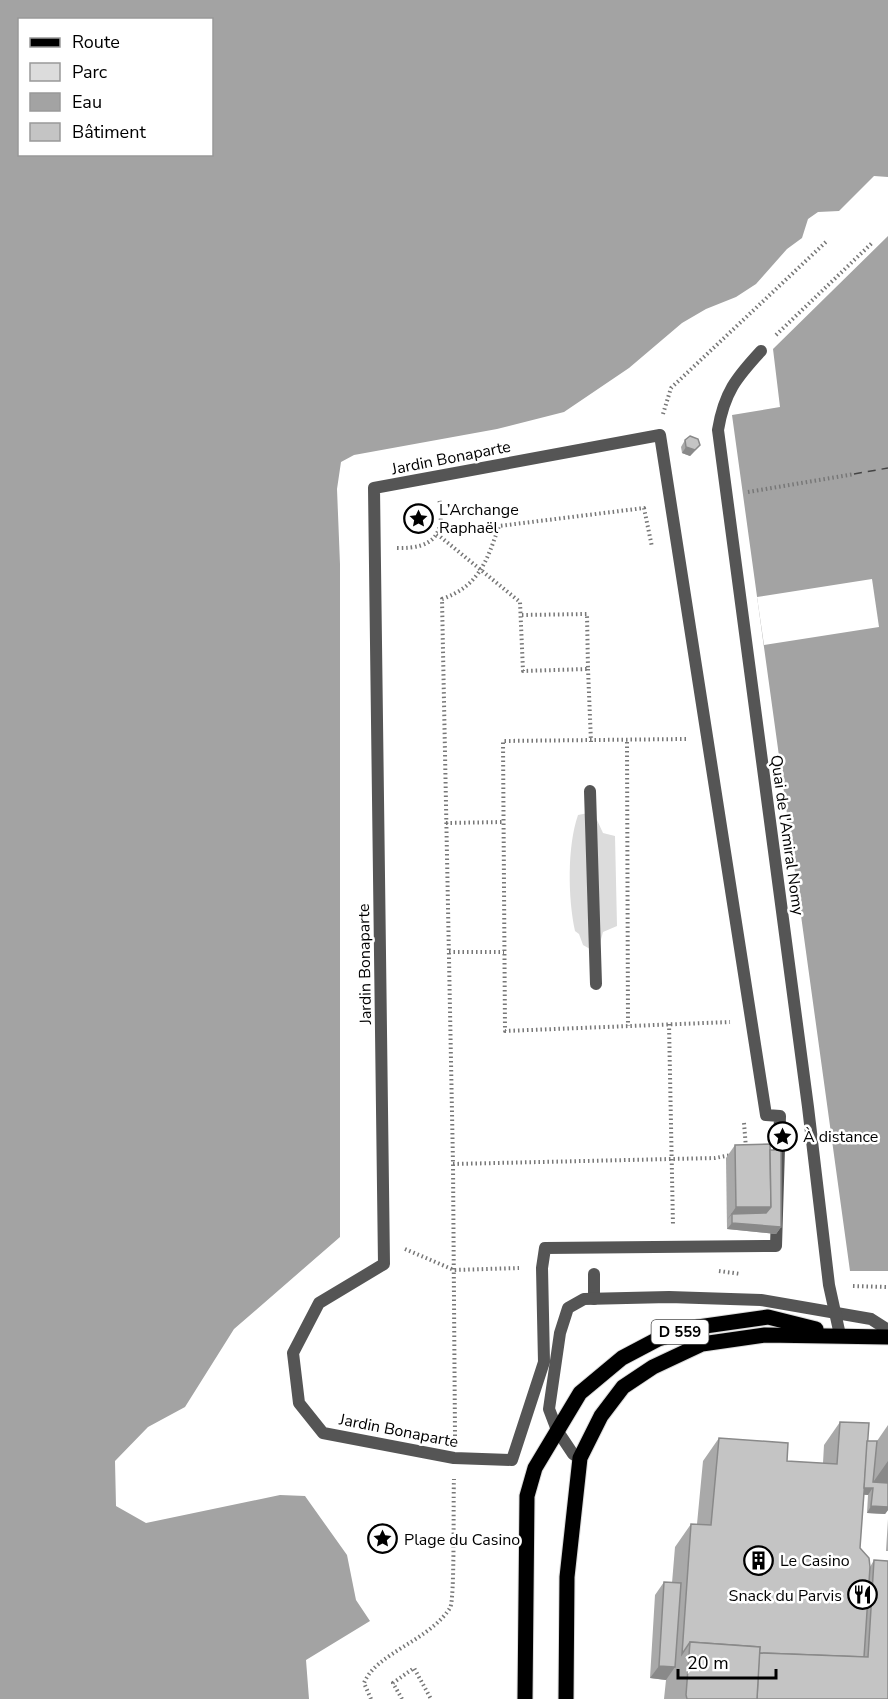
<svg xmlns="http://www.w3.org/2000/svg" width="888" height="1699" viewBox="0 0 888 1699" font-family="'Nunito Sans',sans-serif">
  <rect width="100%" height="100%" fill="#fff"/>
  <!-- green -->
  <path fill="#dcdcdc" d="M588,813L597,820L603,833L615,836L617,926L603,932L599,947L590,949L583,945L579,934L575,931C568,898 567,847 578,815Z"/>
  <!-- water -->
  <g fill="#a3a3a3" fill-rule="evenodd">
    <path d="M0,0H888V177L874,176L839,211L818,212L808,219L802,238L787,249L756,284L736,297L706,309L682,323L629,368L564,412L497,429L354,455L341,462L337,489L340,564V1237L234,1329L185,1407L148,1427L115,1461L116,1506L146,1523L280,1495L305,1496L347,1555L356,1600L370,1621L306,1660L309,1699H0ZM20,20H212V154H20Z"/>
    <polygon points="888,236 888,1271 850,1271 732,415 780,407 773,349"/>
  </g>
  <!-- pier -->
  <polygon fill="#fff" points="872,579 879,627 764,645 757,597"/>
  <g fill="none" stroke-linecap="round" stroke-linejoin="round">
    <!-- ferry -->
    <polyline stroke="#444" stroke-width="1.5" stroke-dasharray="8 6" stroke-linecap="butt" points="854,474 888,468"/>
    <defs>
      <g id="primary">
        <polyline points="525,1699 527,1496 535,1468 580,1393 622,1358 658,1339 698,1327 768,1317 816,1329"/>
        <polyline points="566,1699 567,1577 580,1458 601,1416 623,1387 653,1367 702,1344 765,1335 888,1337"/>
      </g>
    </defs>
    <!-- primary casing -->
    <use href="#primary" stroke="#dbdbdb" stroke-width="17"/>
    <!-- path -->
    <g stroke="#777" stroke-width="4" stroke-dasharray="1.5 3" stroke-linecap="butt">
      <polyline points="776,335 872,243"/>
      <polyline points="663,414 671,388 828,240"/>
      <polyline points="748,492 854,474"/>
      <polyline points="437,534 520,602 523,671 588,669 587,614 522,615"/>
      <path d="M397,548C434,549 446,534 439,498"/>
      <polyline points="588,669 591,742"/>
      <polyline points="686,739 503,741 505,1031 730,1022"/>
      <polyline points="627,742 628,1026"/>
      <polyline points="446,823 504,822"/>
      <polyline points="449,952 504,952"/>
      <polyline points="669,1024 673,1226"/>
      <polyline points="744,1123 746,1148"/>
      <polyline points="453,1164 715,1158 731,1155"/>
      <polyline points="405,1249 454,1270 519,1268"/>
      <polyline points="719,1271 741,1274"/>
      <polyline points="853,1286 888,1287"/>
      <path d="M455,1436L453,1164L442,599C479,586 487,561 499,526L644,508L652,547"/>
      <path d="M371,1699L364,1683C376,1653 429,1641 450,1608C455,1601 453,1497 454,1479"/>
      <polyline points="402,1699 393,1683 414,1668 431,1699"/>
    </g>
    <!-- lane -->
    <g stroke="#555" stroke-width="12">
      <polyline points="590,791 596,984"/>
      <polyline points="594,1299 594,1274"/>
      <polyline points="580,1458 573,1454 557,1430 549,1409 560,1333 568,1308 584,1299 669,1297 761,1300 871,1319 888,1330"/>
    </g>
    <!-- street -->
    <g stroke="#555" stroke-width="12">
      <path d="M761,351C736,378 724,393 718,430L808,1107L829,1285L840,1335"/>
      <polygon points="660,435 766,1115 780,1116 776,1246 545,1248 542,1268 544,1362 512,1460 454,1458 323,1433 299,1403 293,1353 319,1303 384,1264 374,488"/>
    </g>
    <!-- primary -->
    <use href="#primary" stroke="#000" stroke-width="15"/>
  </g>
  <!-- wall -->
  <g fill="#a9a9a9">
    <polygon points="685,440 695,451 690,456 682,453 681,447"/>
    <polygon points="735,1145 770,1150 781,1227 776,1234 727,1229 726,1158"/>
    <polygon points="840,1422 867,1441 877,1441 888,1425 888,1510 885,1514 867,1513 868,1495 864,1494 860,1548 870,1567 874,1560 888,1699 664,1699 666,1680 650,1678 655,1595 664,1582 672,1583 675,1547 691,1524 697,1524 703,1461 719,1438 787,1461 823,1463 824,1445"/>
    <polygon points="888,1519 888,1551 886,1551"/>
  </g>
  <!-- shaded-wall -->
  <g fill="#898989">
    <polygon points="700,445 690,456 682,453 686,447"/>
    <polygon points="736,1207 771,1207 762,1220 732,1214 727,1220"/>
    <polygon points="732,1223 781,1227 776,1234 727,1229"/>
    <polygon points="888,1461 888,1489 872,1489 868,1495 849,1494 854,1487 869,1488"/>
    <polygon points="871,1506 888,1507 888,1510 885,1514 867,1513"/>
    <polygon points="659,1666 675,1667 666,1680 650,1678"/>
  </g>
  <!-- building -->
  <g fill="#c4c4c4" stroke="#898989" stroke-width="1.5">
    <polygon points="690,436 698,439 700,445 695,450 686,447 685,440"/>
    <polygon points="770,1144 771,1207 736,1207 735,1145"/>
    <polygon points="770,1150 781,1150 781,1227 732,1223 732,1214 766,1213 771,1207"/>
    <polygon points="840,1422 869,1423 860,1548 869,1558 870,1567 864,1657 759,1653 760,1647 690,1642 682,1654 691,1524 711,1525 719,1438 788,1443 787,1461 837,1464"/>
    <polygon points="867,1441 877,1441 873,1482 888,1483 888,1507 871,1506 873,1488 864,1488"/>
    <polygon points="874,1560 888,1561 888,1699 757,1699 759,1653 868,1657"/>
    <polygon points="664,1582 681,1583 675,1667 659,1666"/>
    <polygon points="690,1642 760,1647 757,1699 687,1699 686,1695"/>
  </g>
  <!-- icons -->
  <defs>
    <symbol id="sight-ring" viewBox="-11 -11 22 22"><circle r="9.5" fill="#fff" stroke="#000" stroke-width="1.5"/><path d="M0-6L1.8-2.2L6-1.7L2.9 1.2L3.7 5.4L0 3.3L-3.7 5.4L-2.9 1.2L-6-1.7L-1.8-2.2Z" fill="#000"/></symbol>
    <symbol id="building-ring" viewBox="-11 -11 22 22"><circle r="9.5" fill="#fff" stroke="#000" stroke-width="1.5"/><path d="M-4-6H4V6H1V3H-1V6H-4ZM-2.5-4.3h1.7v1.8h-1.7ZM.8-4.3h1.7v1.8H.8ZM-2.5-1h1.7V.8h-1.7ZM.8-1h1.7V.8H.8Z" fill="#000"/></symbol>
    <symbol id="restaurant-ring" viewBox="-11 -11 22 22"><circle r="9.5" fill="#fff" stroke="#000" stroke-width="1.5"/><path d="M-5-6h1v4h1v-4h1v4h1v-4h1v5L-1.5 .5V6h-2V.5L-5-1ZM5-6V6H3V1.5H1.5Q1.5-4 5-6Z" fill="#000"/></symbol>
  </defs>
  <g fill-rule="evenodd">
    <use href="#sight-ring" x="402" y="502" width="33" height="33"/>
    <use href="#sight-ring" x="766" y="1120" width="33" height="33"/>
    <use href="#sight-ring" x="366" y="1522" width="33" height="33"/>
    <use href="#building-ring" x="742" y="1544" width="33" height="33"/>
    <use href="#restaurant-ring" x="846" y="1578" width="33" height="33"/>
  </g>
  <g text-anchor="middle" stroke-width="5" stroke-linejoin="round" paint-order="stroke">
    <!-- shield labels -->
    <rect fill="#fff" stroke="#4c4c4c" stroke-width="1.5" x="651.5" y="1320" width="57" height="24" rx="4.5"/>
    <g font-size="15" font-weight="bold" fill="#000">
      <text x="680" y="1337">D 559</text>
    </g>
    <!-- street labels -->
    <g font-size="16" fill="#000" stroke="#fff">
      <text transform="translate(451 457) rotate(-11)" y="6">Jardin Bonaparte</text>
      <text transform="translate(788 835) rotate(82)" y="6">Quai de l'Amiral Nomy</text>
      <text transform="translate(364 964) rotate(-91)" y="6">Jardin Bonaparte</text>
      <text transform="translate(399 1430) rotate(11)" y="6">Jardin Bonaparte</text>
    </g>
    <!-- poi labels -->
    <g font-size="16" fill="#000" stroke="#fff" text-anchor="start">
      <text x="439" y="515">L’Archange<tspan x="439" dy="18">Raphaël</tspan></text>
      <text x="803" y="1142">À distance</text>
      <text x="404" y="1545">Plage du Casino</text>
      <text x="780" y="1566">Le Casino</text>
      <text x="842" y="1601" text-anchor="end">Snack du Parvis</text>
    </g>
  </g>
  <!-- legend -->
  <rect x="18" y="18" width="195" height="138" fill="#ffffff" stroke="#999999" stroke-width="1.5"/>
  <rect x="30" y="38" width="30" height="9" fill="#000000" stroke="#999999" stroke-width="1.5"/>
  <text x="72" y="48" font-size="18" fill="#000000">Route</text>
  <rect x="30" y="63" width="30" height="18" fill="#dcdcdc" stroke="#999999" stroke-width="1.5"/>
  <text x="72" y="78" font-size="18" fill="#000000">Parc</text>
  <rect x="30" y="93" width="30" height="18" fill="#a3a3a3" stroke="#999999" stroke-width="1.5"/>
  <text x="72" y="108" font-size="18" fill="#000000">Eau</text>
  <rect x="30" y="123" width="30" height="18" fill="#c4c4c4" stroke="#999999" stroke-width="1.5"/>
  <text x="72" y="138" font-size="18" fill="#000000">Bâtiment</text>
  <!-- scale -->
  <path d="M678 1669v9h98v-9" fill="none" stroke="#000000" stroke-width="3"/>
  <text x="687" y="1669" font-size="18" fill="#000000" stroke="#ffffff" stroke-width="4.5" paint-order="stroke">20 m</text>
</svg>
